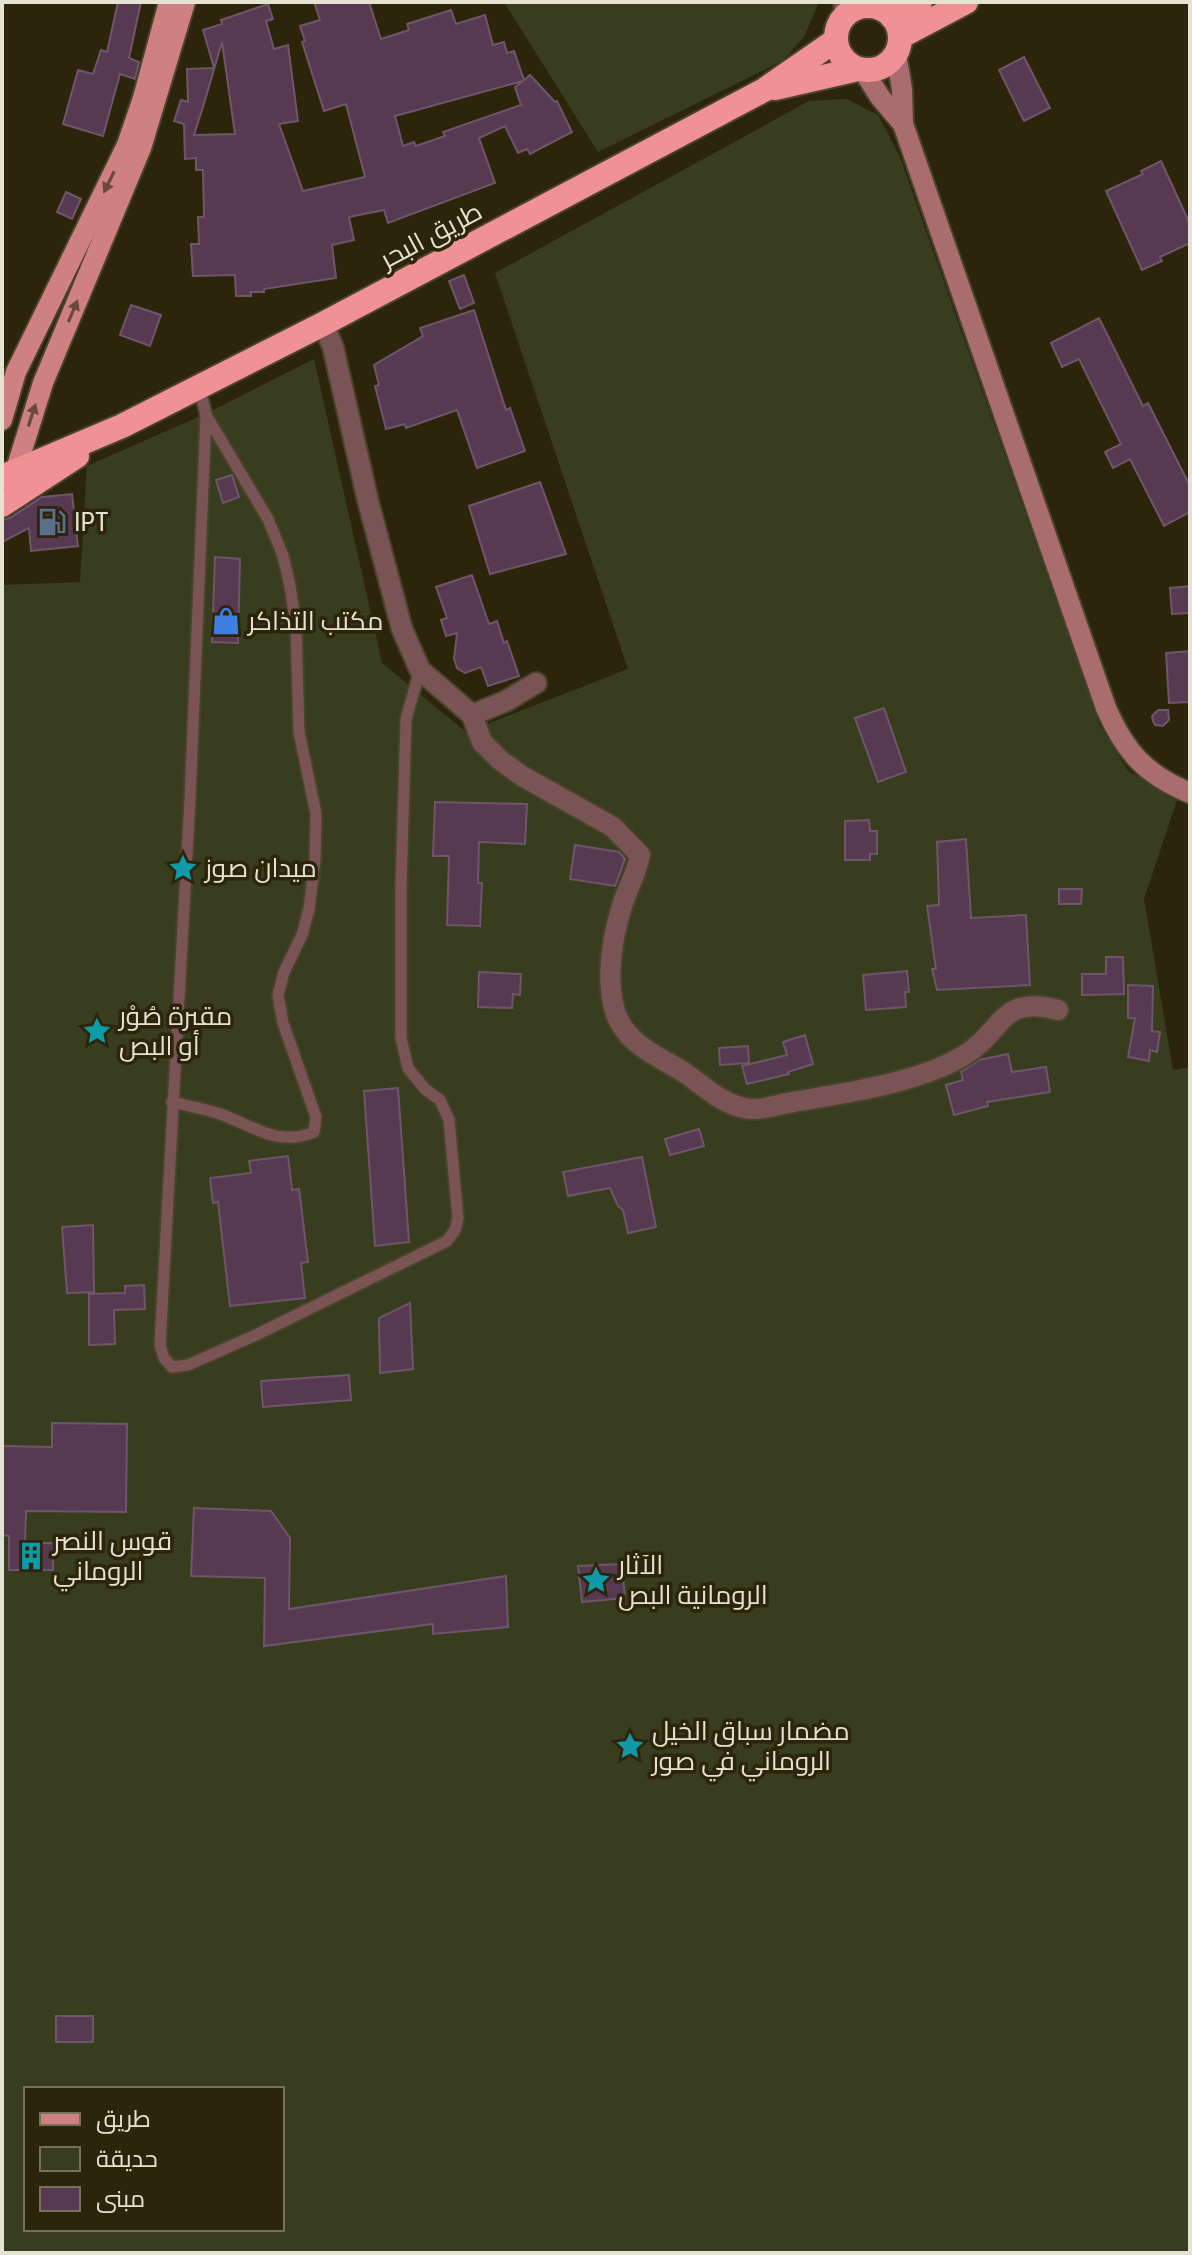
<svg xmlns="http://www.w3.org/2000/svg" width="1192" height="2255" viewBox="0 0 1192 2255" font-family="'Roboto Condensed',Cairo,sans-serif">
  <rect width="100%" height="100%" fill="#2c250b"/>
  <!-- green -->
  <g fill="#393d1f" fill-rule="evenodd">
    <polygon points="504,2 819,2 804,37 782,61 598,152"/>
    <path d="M847,99L878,115L900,157L1100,726L1128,771L1178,797L1144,899L1173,1070L1190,1067V2253H2V585L80,582L87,466L205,414L314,359L382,663L466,732L628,669L495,273L809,101ZM26,2089H282V2229H26Z"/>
  </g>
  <!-- building -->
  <g fill="#573a51" stroke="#6e5669" stroke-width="2" fill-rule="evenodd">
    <polygon points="118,2 141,2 129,58 139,62 135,79 120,74 103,136 63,124 78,70 93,74 101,50 107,52"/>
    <path d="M314,2H369L381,39L409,30L407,24L451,10L456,24L485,15L493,45L504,42L507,53L514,51L524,80L530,75L555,102L557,101L572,132L530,154L527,149L518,153L505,126L479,138L495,183L388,223L384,210L349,217L354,240L332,245L336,278L264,289V292H251V296H236L235,275L193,276L191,244H199L198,217H204L203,170H196V158L185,159L184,124L174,121L181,100L188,102L187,69L214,68L203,30L222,24L221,20L268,4L273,19L266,21L274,49L288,45L298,121L279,124L303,191L365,177L346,104L324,111L302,42L305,41L300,26L320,20ZM222,42L235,134L194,135L203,107ZM523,81L515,87L521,105L443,132L445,136L416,146L414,142L403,146L395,116Z"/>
    <polygon points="1024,57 1050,108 1024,121 999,70"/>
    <polygon points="1161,161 1190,224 1190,243 1160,257 1162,261 1142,270 1106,191 1143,174 1141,171"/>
    <polygon points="66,192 81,199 72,219 57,212"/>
    <polygon points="464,275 474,303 460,309 449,281"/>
    <polygon points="131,305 161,315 150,346 120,335"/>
    <polygon points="474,310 506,410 510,408 525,451 477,468 457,410 406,428 405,424 386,429 375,386 379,385 374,365 423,336 420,328"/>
    <polygon points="1099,318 1143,406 1148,403 1190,486 1190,512 1164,526 1130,459 1113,468 1105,452 1121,444 1079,359 1062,367 1051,343"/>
    <polygon points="232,475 239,497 223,503 216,480"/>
    <polygon points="540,482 566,554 490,574 469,506"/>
    <polygon points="72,494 78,546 31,551 29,528 2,542 2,520 10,518 42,497"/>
    <polygon points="215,557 240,559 238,643 212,642"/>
    <polygon points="472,575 489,624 497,621 504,643 507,641 519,676 488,686 481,667 465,673 457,668 454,659 457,633 446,636 441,620 447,618 436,587"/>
    <polygon points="1190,586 1190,613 1172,614 1170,588"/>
    <polygon points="1190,651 1190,702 1169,703 1166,653"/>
    <polygon points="884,708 906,772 878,782 855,718"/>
    <polygon points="1158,710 1168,710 1169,720 1163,726 1155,725 1153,721 1152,716"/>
    <polygon points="435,802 527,804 525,844 479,842 478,883 482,883 480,926 447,925 449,856 433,856"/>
    <polygon points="869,820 870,831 877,831 877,854 870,854 870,860 845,860 845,821"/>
    <polygon points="966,839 971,918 1026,915 1030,985 937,990 932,969 936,969 927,906 939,905 937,842"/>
    <polygon points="575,845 619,852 625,859 615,886 570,879"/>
    <polygon points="1059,889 1082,889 1081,904 1059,904"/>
    <polygon points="1106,957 1123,957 1124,994 1082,995 1082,974 1106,974"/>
    <polygon points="907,971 909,992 905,992 906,1007 866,1010 863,975"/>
    <polygon points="479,972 521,974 520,995 513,994 512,1008 478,1007"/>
    <polygon points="1128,985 1153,986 1152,1031 1160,1032 1157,1052 1150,1050 1149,1061 1128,1057 1135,1018 1128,1018"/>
    <polygon points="805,1035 813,1064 788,1072 789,1074 747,1084 742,1066 787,1055 783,1042"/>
    <polygon points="748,1046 749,1063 720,1065 719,1048"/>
    <polygon points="1008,1054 1012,1072 1046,1067 1050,1092 987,1102 988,1106 954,1115 946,1085 963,1080 961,1072 979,1060"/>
    <polygon points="398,1088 409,1242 375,1246 364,1091"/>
    <polygon points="699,1129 704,1146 670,1155 665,1139"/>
    <polygon points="288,1156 292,1190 299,1189 308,1262 301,1263 305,1298 230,1306 218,1202 213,1203 210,1178 251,1173 249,1161"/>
    <polygon points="642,1157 656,1227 628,1233 623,1210 618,1206 610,1188 568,1196 563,1172"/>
    <polygon points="93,1225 94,1292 67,1293 62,1227"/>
    <polygon points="144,1285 145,1309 114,1310 115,1344 89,1345 89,1294 125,1293 125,1286"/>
    <polygon points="410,1303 413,1369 380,1373 379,1318"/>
    <polygon points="349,1375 351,1400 263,1407 261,1381"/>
    <polygon points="52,1423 127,1424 126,1512 26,1511 25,1543 53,1543 53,1570 9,1570 9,1536 2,1535 2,1446 52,1447"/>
    <polygon points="194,1508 271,1511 290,1538 289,1609 506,1576 508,1627 433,1634 433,1624 264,1646 265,1578 191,1576"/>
    <polygon points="622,1564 625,1598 582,1602 578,1566"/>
    <rect x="56" y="2016" width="37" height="26"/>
  </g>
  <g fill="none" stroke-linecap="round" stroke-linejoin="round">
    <defs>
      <g id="lane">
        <polyline points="199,387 206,414 190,799 160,1345 164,1358 172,1367 188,1365 258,1334 447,1241 455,1230 458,1218 449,1120 440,1100 425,1089 408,1068 401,1038 401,887 406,719 420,670"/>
        <path d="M172,1102C189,1106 207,1109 223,1115C254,1127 280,1147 314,1132L316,1117L283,1023L278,995L284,972L302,935L309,909L315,860L316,814L299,732L296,626L290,586L283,556L268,519L206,415"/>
      </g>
      <g id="street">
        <polyline points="844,2 845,16"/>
        <polyline points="877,2 878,8"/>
        <path d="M323,324L333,347L368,501L402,629L420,670L472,715L482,742L500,760L522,776L613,827L640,855C636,876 628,886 622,906C611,941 600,1004 628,1034C643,1052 669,1062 688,1075C707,1089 726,1107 751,1109C764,1110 780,1104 793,1102C845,1093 918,1083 963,1056C1004,1032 999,994 1058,1010"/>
        <polyline points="472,715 506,701 536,683"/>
      </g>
      <g id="secondary">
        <path d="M896,54L902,89L903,124L1106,708C1125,752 1146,775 1190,793"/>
        <polyline points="863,70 880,97 903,124"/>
      </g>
      <g id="primary">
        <polyline points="2,420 16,372 127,145 143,98 169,2"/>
        <polyline points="12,482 43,383 141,148 185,2"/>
      </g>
      <g id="highway">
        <circle cx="868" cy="38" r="32"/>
        <polyline points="892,17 920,2"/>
        <polyline points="900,37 966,2"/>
        <polyline points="775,88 858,69"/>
        <polyline points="2,477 122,426 323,324 764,90 836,40"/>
        <polyline points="2,505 77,456"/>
      </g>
    </defs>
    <!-- lane casing -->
    <use href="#lane" stroke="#4a432b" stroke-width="15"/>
    <!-- street casing -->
    <use href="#street" stroke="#4a432b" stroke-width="24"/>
    <!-- secondary casing -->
    <use href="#secondary" stroke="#4a432b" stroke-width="24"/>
    <!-- primary casing -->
    <use href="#primary" stroke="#4a432b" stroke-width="24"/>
    <!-- highway casing -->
    <use href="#highway" stroke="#4a432b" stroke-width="28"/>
    <!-- lane -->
    <use href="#lane" stroke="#7a5455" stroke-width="11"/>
    <!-- street -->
    <use href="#street" stroke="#7a5455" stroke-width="20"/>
    <!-- secondary -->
    <use href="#secondary" stroke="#aa6d6f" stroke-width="20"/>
    <!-- primary -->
    <use href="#primary" stroke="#cf8083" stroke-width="20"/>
    <!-- highway -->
    <use href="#highway" stroke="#f09195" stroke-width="24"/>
  </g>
  <!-- one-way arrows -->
  <defs><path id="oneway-solid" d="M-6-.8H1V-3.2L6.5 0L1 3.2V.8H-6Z" transform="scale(2)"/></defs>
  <g fill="#6d493b">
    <use href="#oneway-solid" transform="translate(109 182) rotate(116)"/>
    <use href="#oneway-solid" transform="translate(73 311) rotate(-67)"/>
    <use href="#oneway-solid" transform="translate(32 415) rotate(-72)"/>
  </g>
  <!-- icons -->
  <defs>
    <symbol id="fuel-bare" viewBox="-9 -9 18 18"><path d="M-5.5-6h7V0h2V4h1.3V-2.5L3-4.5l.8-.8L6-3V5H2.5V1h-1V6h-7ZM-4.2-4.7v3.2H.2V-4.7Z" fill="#5c6f8a" stroke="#2c250b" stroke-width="2.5" paint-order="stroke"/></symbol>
    <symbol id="shop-bare" viewBox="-9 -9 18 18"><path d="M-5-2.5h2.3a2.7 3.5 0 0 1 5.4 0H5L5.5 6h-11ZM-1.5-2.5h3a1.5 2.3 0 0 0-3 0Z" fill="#3f7fe0" stroke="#2c250b" stroke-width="2.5" paint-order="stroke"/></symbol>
    <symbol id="sight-bare" viewBox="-9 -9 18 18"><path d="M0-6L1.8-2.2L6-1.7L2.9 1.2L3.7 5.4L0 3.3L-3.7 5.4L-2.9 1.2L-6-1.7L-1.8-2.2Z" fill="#0f9aa8" stroke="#2c250b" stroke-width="2.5" paint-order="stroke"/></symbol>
    <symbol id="building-bare" viewBox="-9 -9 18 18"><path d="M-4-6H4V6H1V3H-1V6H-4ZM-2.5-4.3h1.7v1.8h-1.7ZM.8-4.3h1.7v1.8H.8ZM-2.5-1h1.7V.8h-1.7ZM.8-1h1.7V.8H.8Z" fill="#0f9aa8" stroke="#2c250b" stroke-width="2.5" paint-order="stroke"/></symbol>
  </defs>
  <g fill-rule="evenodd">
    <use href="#fuel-bare" x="32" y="502" width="40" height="40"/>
    <use href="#shop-bare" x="206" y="601" width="40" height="40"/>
    <use href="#sight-bare" x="163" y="848" width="40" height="40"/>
    <use href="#sight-bare" x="77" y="1011" width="40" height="40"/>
    <use href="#building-bare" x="11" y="1536" width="40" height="40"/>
    <use href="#sight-bare" x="576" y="1560" width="40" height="40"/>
    <use href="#sight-bare" x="610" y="1726" width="40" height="40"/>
  </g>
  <g text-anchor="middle" stroke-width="7" stroke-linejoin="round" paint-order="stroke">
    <!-- street labels -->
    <g font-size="26" fill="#e6e2d2" stroke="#2c250b">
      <text transform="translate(431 235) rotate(-28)" y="9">طريق البحر</text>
    </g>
    <!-- poi labels -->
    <g font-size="26" fill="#e6e2d2" stroke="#2c250b" text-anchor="start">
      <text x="74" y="531">IPT</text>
      <text x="248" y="630">مكتب التذاكر</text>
      <text x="205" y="877">ميدان صوز</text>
      <text x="119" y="1025">مقبرة صُوْر<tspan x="119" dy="30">أو البص</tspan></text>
      <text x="53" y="1550">قوس النصر<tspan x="53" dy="30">الروماني</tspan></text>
      <text x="618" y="1574">الآثار<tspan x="618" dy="30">الرومانية البص</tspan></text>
      <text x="652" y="1740">مضمار سباق الخيل<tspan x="652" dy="30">الروماني في صور</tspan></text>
    </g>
  </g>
  <!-- border -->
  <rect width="1192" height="2255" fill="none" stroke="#e6e2d2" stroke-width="8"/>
  <!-- legend -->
  <rect x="24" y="2087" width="260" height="144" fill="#2c250b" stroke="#76715b" stroke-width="2"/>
  <rect x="40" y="2113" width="40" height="12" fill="#cf8083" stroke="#76715b" stroke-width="2"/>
  <text x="96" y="2127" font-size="24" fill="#e6e2d2">طريق</text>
  <rect x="40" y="2147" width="40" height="24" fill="#393d1f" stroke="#76715b" stroke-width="2"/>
  <text x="96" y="2167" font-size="24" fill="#e6e2d2">حديقة</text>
  <rect x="40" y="2187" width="40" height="24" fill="#573a51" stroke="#76715b" stroke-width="2"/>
  <text x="96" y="2207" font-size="24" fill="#e6e2d2">مبنى</text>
</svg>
